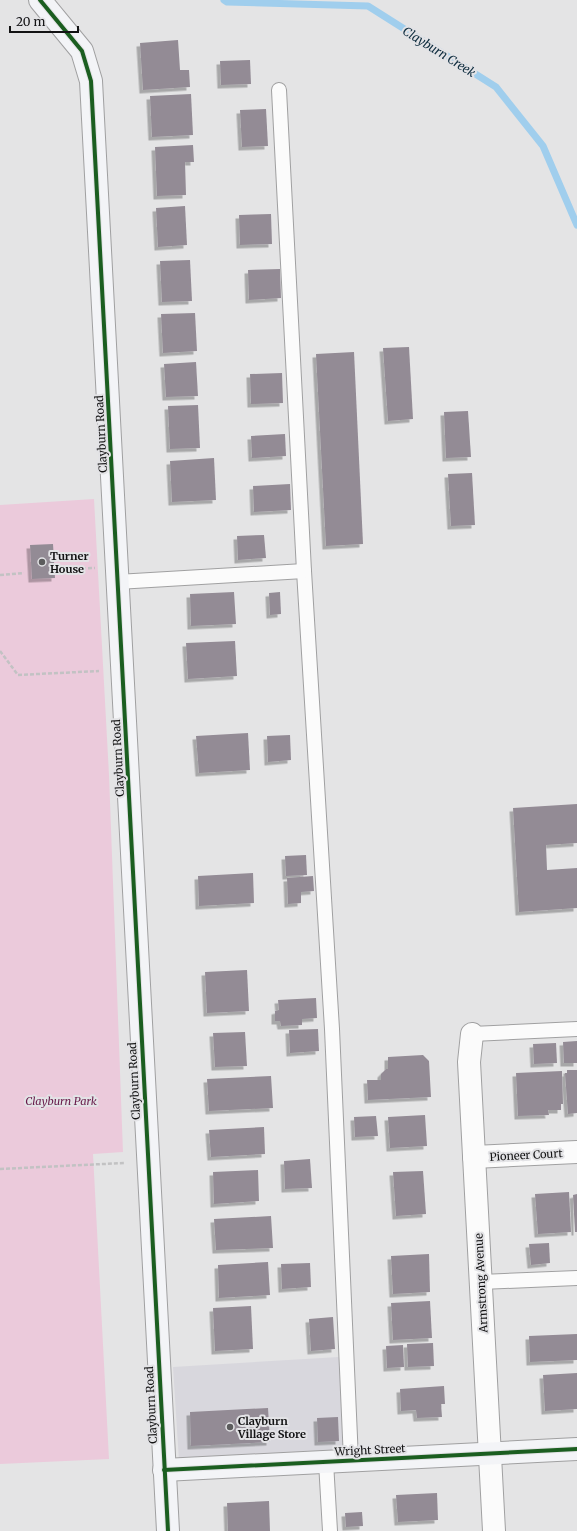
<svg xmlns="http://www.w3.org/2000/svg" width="577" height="1531" viewBox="0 0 577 1531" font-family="Merriweather,serif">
  <defs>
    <filter id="shadow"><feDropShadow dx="-3.5" dy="3.5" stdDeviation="0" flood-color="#0004"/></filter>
  </defs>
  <rect width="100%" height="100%" fill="#e4e4e5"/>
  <!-- built -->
  <polygon fill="#d8d7dd" points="339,1357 345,1451 179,1461 173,1367"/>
  <!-- green -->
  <polygon fill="#ebcadb" points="94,499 109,775 123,1152 93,1154 109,1459 0,1464 0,505"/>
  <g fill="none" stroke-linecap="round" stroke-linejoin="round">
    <!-- stream -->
    <polyline stroke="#a0ceed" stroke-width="7" points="224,0 227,2 368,6 496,87 543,146 577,225"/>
  </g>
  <!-- building -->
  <g fill="#938b95" filter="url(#shadow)">
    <polygon points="178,40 180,70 189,70 190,87 143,90 140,43"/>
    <polygon points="250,60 251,84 221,85 220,61"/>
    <polygon points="191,94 193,135 152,137 150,96"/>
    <polygon points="266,109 268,146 242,147 240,110"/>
    <polygon points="193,145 194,162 185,162 186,195 157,196 155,147"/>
    <polygon points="185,206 187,245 158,247 156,208"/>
    <polygon points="271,214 272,244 240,245 239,215"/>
    <polygon points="190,260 192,301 162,302 160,261"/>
    <polygon points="280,269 281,298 249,300 248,270"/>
    <polygon points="195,313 197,351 163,353 161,314"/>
    <polygon points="409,347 413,419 388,421 383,348"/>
    <polygon points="354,352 363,544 326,546 316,354"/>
    <polygon points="196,362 198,396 166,397 164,364"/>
    <polygon points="282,373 283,403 251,404 250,374"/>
    <polygon points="198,405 200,448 170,449 168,406"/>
    <polygon points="468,411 471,457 446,458 444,412"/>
    <polygon points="285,434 286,456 252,458 251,436"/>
    <polygon points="214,458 216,500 172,502 170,461"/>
    <polygon points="472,473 475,525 451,526 448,474"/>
    <polygon points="290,484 291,510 254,512 253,486"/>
    <polygon points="264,535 266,558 238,560 237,536"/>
    <polygon points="53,544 55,578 32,579 30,545"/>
    <polygon points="234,592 236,624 191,626 190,594"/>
    <polygon points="280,592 281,614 270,615 269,593"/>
    <polygon points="235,641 237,676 188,679 186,643"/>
    <polygon points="248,733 250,770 199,773 196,736"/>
    <polygon points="290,735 291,760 268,762 267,736"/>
    <polygon points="577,804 577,843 546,845 547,870 577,868 577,908 519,912 513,808"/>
    <polygon points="306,855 307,875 286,876 285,856"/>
    <polygon points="253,873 254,903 199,906 198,876"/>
    <polygon points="313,876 314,891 301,892 301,903 288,904 287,878"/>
    <polygon points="247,970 249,1011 207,1013 205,972"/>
    <polygon points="316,998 317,1018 302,1019 302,1025 281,1026 280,1021 275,1021 275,1011 279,1010 278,1000"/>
    <polygon points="318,1029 319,1051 290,1053 289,1030"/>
    <polygon points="245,1032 247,1066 215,1067 213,1033"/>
    <polygon points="577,1041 577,1063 564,1063 563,1042"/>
    <polygon points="556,1043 557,1063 534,1064 533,1044"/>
    <polygon points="423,1055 429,1061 431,1097 368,1100 367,1080 381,1080 381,1074 386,1069 388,1069 388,1057"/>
    <polygon points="567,1070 577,1070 577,1113 568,1114 565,1073 567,1073"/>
    <polygon points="562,1071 563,1104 561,1104 561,1110 548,1110 549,1115 518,1116 516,1073"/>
    <polygon points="271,1076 273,1108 209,1111 207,1079"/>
    <polygon points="425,1115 427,1146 390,1148 388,1117"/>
    <polygon points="376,1116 378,1136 355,1137 354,1117"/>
    <polygon points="264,1127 265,1154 211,1157 209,1130"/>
    <polygon points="310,1159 312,1188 285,1189 284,1161"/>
    <polygon points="258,1170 259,1201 214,1204 213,1172"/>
    <polygon points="423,1171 426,1214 396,1216 393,1172"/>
    <polygon points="569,1192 571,1232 538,1234 535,1194"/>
    <polygon points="577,1194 577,1232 575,1232 573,1195"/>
    <polygon points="271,1216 273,1248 216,1250 214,1219"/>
    <polygon points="549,1243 550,1263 531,1265 529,1244"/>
    <polygon points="429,1254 430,1292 393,1294 391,1256"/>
    <polygon points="268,1262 270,1295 219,1298 218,1265"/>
    <polygon points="310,1263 311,1287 282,1289 281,1264"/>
    <polygon points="430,1301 432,1338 393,1340 391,1303"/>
    <polygon points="251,1306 253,1349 215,1351 213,1308"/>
    <polygon points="333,1317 335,1349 311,1351 309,1319"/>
    <polygon points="577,1334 577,1360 530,1362 529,1336"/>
    <polygon points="433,1343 434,1366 408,1367 407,1344"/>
    <polygon points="403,1345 404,1367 387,1368 386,1346"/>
    <polygon points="577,1373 577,1409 545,1411 543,1375"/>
    <polygon points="444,1386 445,1404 441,1404 442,1417 417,1418 416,1410 401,1411 400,1389"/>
    <polygon points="268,1408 270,1442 191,1446 190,1412"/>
    <polygon points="338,1417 339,1441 318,1442 317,1418"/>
    <polygon points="437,1493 438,1520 398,1522 396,1495"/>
    <polygon points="269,1501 270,1531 228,1531 227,1503"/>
    <polygon points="362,1512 363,1526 346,1527 345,1513"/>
  </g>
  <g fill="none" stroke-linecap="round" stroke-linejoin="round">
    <defs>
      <g id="lane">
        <polyline points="279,90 304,571 332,1029 351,1460"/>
        <polyline points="117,582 304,571"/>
        <polyline points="472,1034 577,1029"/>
        <polyline points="481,1282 577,1278"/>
        <polyline points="326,1462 330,1531"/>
      </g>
      <g id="street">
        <polyline points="472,1034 469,1062 494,1531"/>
        <polyline points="474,1157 577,1152"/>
      </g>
      <g id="secondary">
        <polyline points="40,0 82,51 91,81 168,1531"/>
        <polyline points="164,1470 577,1449"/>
      </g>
    </defs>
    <!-- lane casing -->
    <use href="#lane" stroke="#a0a0a1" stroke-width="16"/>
    <!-- street casing -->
    <use href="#street" stroke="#a0a0a1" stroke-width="24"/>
    <!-- secondary casing -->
    <use href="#secondary" stroke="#a0a0a1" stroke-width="24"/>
    <!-- path -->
    <g stroke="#c2c2c3" stroke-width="2.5" stroke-dasharray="4 2" stroke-linecap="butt">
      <polyline points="70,569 95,568"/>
      <polyline points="0,575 24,573"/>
      <polyline points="0,651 18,675 99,671"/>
      <polyline points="0,1169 124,1163"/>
    </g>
    <!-- lane -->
    <use href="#lane" stroke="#fbfbfb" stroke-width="14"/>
    <!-- street -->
    <use href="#street" stroke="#fbfbfb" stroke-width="22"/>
    <!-- secondary -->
    <use href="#secondary" stroke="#f3f4f7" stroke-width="22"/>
    <defs>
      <g id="cycleway">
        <polyline points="40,0 82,51 91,81 168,1531"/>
        <polyline points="164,1470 577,1449"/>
      </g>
    </defs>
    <!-- cycleway casing -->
    <use href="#cycleway" stroke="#e3e3e6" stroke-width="6"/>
    <!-- cycleway -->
    <use href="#cycleway" stroke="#1b5e20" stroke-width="4"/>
  </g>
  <!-- markers -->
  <g fill="#5c5c5d" stroke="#e3e3e6" stroke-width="1.5">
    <circle cx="42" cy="562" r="4"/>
    <circle cx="230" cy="1427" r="4"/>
  </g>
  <g text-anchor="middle" stroke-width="4" stroke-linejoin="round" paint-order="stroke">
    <!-- street labels -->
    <g font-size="11" fill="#131314" stroke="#e3e3e6">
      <text transform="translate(101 434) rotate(-93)" y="4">Clayburn Road</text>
      <text transform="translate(118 758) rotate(-93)" y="4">Clayburn Road</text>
      <text transform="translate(134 1081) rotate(-93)" y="4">Clayburn Road</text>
      <text transform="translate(526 1155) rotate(-3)" y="4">Pioneer Court</text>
      <text transform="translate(481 1283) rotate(-93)" y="4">Armstrong Avenue</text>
      <text transform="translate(151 1405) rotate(-93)" y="4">Clayburn Road</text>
      <text transform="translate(370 1450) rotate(-3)" y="4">Wright Street</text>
    </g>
    <!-- poi labels -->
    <g font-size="11" font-weight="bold" fill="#131314" stroke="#e3e3e6" text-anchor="start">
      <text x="50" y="560">Turner<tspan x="50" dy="13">House</tspan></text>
      <text x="238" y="1425">Clayburn<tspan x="238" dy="13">Village Store</tspan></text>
    </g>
    <!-- park labels -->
    <g font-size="11" font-style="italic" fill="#661948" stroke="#e3e3e6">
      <text x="61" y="1105">Clayburn Park</text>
    </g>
    <!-- water labels -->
    <g font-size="12" font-style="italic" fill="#0f2d3f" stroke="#e3e3e6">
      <text transform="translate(439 52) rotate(32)" y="4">Clayburn Creek</text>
    </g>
  </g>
  <!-- scale -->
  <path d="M10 26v6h68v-6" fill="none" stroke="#131314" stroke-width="2"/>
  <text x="16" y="26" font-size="12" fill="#131314" stroke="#e3e3e6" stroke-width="3" paint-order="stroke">20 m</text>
</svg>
